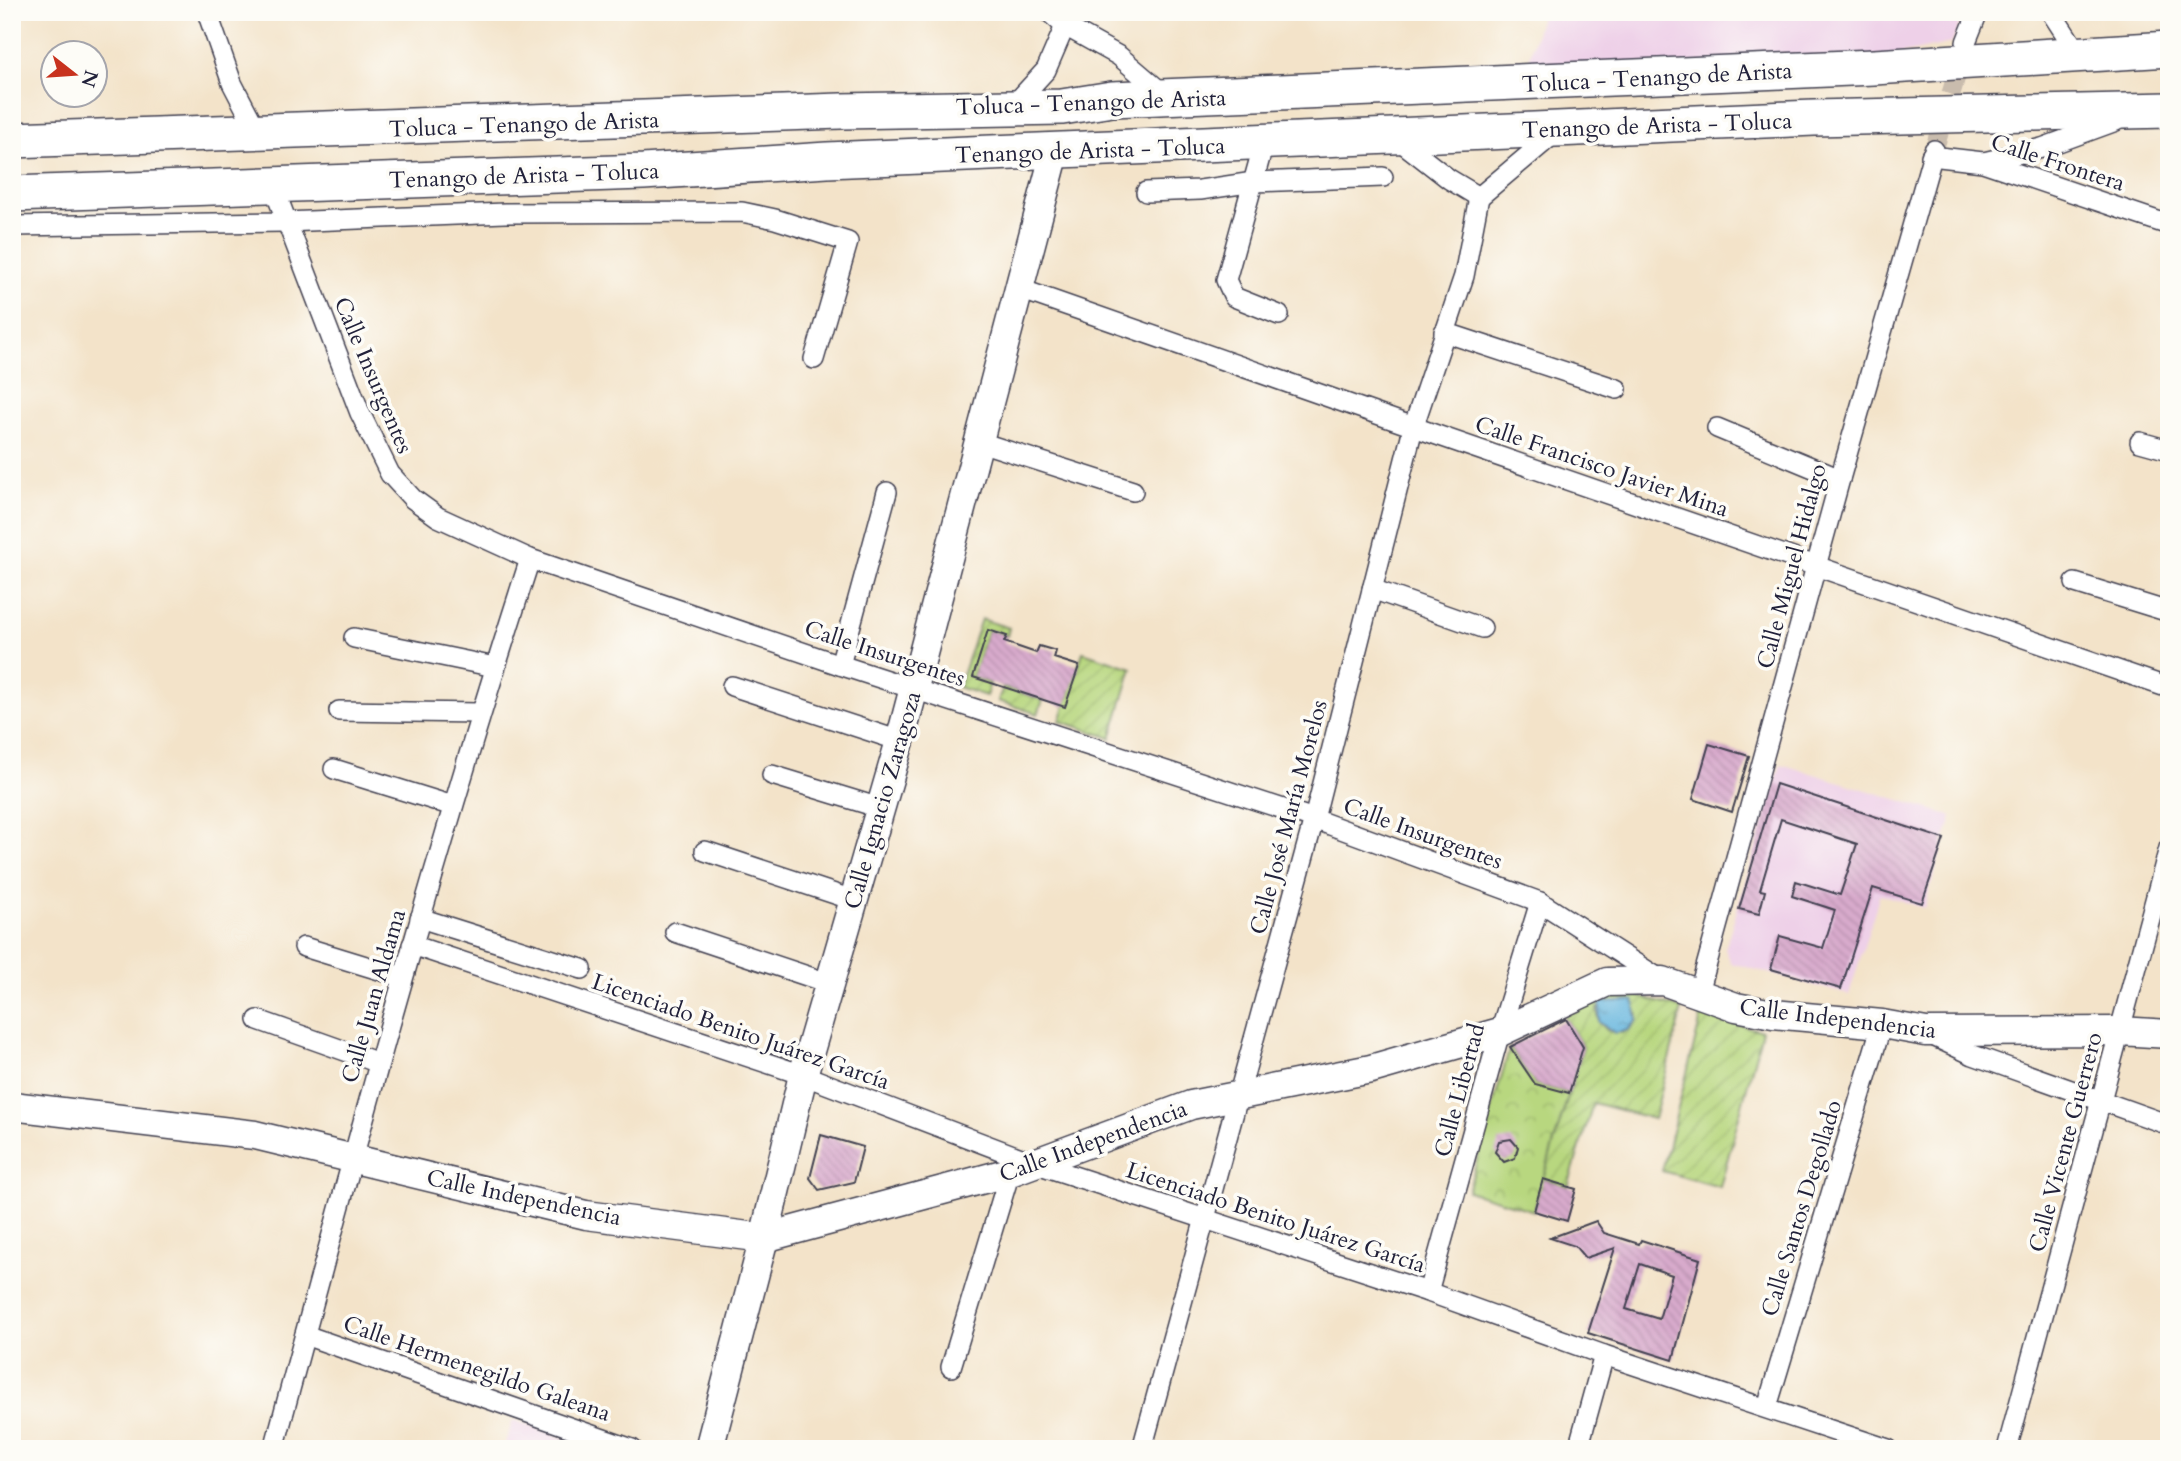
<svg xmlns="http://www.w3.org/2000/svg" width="2181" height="1461" viewBox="0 0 2181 1461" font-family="Cardo,serif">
  <defs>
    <pattern id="park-crowns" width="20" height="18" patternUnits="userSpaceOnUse" patternTransform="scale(1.75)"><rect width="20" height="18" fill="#b8d77f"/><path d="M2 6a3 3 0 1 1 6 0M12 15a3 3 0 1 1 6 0" fill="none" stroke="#9eb86f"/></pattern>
    <pattern id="garden-furrows" width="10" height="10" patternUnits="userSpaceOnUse" patternTransform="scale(1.75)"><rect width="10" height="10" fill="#b8d77f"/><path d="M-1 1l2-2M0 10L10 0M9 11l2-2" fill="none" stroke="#9eb86f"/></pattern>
    <pattern id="water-ripples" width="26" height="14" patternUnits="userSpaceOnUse" patternTransform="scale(1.75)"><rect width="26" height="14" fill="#62b4dd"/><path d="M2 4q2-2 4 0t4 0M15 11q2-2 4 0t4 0" fill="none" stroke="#5092b4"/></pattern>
    <pattern id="building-back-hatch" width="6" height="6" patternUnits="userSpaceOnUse" patternTransform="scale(1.75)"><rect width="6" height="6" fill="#d8aacc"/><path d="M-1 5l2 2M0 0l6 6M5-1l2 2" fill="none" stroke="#b992b0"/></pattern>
  </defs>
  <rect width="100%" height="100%" fill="#fdfcf7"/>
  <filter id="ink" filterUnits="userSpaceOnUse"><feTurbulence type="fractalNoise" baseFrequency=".0143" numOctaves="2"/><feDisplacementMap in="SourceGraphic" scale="14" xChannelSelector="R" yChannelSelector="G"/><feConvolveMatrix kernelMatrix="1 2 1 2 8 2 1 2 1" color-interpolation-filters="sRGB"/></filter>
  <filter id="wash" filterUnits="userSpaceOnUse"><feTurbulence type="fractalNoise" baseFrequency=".00686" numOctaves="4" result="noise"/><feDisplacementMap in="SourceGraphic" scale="28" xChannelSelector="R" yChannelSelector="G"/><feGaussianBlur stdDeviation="1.57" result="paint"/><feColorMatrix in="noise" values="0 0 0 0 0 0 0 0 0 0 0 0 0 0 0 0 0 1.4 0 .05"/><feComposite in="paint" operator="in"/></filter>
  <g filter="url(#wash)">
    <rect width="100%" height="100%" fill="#f3e3c9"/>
    <!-- built -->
    <g fill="#eed0e8">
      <polygon points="1542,12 1964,12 1952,43 1871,60 1527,67"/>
      <polygon points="1781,764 1952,816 1924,908 1880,894 1849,995 1731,963 1725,949"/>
      <polygon points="513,1420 593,1449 503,1449"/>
    </g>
    <!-- park -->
    <polygon fill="url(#park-crowns)" stroke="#6d7c5d" stroke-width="2" points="1510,1047 1535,1084 1569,1093 1534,1211 1468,1191"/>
    <!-- garden -->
    <g fill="url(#garden-furrows)" stroke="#6d7c5d" stroke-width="2" fill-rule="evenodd">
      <polygon points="981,619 1009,628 1007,636 988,630 973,677 990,683 986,696 958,687"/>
      <polygon points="1083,652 1132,668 1111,738 1060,721"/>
      <polygon points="1003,687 1043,700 1038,714 998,701"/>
      <path d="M1610,988L1682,1009L1654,1119L1593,1103L1568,1187L1543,1179L1583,1047L1564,1016ZM1597,1008L1638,1013L1633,1026L1622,1033L1608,1031L1599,1022Z"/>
      <polygon points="1702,1014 1762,1031 1720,1187 1662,1171"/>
    </g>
    <!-- water -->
    <polygon fill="url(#water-ripples)" stroke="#426b8c" stroke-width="2" points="1634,1000 1637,1020 1628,1030 1615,1033 1599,1022 1600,1002"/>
    <g id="blocks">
      <!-- building -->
      <g fill="url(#building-back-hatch)" fill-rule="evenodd">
        <polygon points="988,630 1007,636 1004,642 1036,653 1039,646 1056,651 1054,658 1079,666 1065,707 973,677"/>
        <polygon points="1709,744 1749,756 1732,812 1693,799"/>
        <polygon points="1776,784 1944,839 1922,903 1873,888 1841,989 1771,969 1780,936 1823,948 1835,910 1792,896 1796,881 1840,895 1857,844 1781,819 1760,890 1765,891 1759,914 1739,909"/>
        <polygon points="1566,1019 1583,1047 1569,1093 1535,1084 1510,1047"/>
        <polygon points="821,1135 863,1147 854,1182 819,1190 810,1178"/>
        <polygon points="1511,1139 1518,1147 1515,1158 1504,1162 1495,1152 1499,1141"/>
        <polygon points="1543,1179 1576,1189 1567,1221 1534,1211"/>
        <path d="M1596,1221L1604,1233L1639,1244L1641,1240L1700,1259L1673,1360L1588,1333L1615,1248L1585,1258L1575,1246L1550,1238ZM1640,1264L1672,1275L1659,1319L1626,1309Z"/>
      </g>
    </g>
  </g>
  <g filter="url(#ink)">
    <use href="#blocks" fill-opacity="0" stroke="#413f50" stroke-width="2"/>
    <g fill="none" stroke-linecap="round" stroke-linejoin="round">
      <!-- street-tunnel -->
      <polyline stroke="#c9bcad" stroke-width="19" stroke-dasharray="19 10" stroke-linecap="butt" points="1934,150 1962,57"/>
      <defs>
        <g id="street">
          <polyline points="207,12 232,83 258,133"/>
          <polyline points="1049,12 1065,26 1119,56 1167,97"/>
          <polyline points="2051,12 2077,52"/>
          <polyline points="1966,42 1978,12"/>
          <polyline points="1012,107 1046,70 1065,26 1077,12"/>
          <polyline points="1395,137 1449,179 1479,197"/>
          <polyline points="1264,143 1226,280 1234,297 1279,315"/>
          <polyline points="1931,156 1983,162 2169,225"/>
          <polyline points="1984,162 2042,148 2116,121"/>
          <polyline points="272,183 360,413 390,474 413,499 438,517 530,559 840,665 1314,819 1540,902 1663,981"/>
          <polyline points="1146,192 1200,190 1254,182 1383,177"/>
          <polyline points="1479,197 1556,132"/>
          <polyline points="12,226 285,222 505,213 742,212 775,219 848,242 814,359"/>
          <path d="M1020,289C1402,425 1786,554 2169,688"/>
          <polyline points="1444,332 1617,389"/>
          <polyline points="1717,428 1840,479"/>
          <polyline points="980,442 1133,491"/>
          <polyline points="2140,442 2169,450"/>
          <polyline points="2075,583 2169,612"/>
          <polyline points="1372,589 1482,628"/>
          <polyline points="354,638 495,667"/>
          <polyline points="840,665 887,492"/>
          <polyline points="732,686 900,741"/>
          <polyline points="339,711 479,713"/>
          <polyline points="334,769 453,806"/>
          <polyline points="772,775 880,808"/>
          <polyline points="705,851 853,900"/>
          <polyline points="420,918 582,969"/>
          <polyline points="675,932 828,983"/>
          <polyline points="412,945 803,1075 1034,1163 1428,1292 1604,1355 1888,1449"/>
          <polyline points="304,947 402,977"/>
          <polyline points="1698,996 1840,479 1934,150"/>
          <polyline points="258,1020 379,1063"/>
          <polyline points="1933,1036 1973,1055 2169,1125"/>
          <polyline points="1428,1292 1500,1032 1540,902"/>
          <polyline points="305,1335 632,1449"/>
          <polyline points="951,1367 1010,1172"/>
          <polyline points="1767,1407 1882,1024"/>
          <path d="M274,1449C354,1151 435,853 530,559"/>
          <polyline points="1142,1449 1314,819 1413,428 1464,276 1479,197"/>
          <polyline points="1578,1449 1604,1355"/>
          <polyline points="2007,1449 2169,848"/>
        </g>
        <g id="secondary">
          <polyline points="12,1106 255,1135 586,1215 764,1238 1010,1172 1191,1105 1371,1069 1500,1032 1607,982 1663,981 1736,1007 1773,1014 1882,1024 1926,1032 2120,1031 2169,1034"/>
          <polyline points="709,1449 764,1238 803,1075 900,741 1055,152"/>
        </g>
        <g id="highway">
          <polyline points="12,140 841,111 1062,107 1112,99 1874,67 2169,49"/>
          <polyline points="12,194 643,172 827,160 1814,118 2169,110"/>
        </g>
      </defs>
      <!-- street casing -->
      <use href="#street" stroke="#413f50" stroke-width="22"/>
      <!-- secondary casing -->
      <use href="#secondary" stroke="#413f50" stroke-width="31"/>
      <!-- highway casing -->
      <use href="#highway" stroke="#413f50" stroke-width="38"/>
      <!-- street -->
      <use href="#street" stroke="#fff" stroke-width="19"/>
      <!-- secondary -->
      <use href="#secondary" stroke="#fff" stroke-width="28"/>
      <!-- highway -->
      <use href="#highway" stroke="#fff" stroke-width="35"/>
    </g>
  </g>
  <g text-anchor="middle" stroke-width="7" stroke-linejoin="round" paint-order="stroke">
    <!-- street labels -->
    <g font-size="23" fill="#22223b" stroke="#fdfcf7">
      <text transform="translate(1657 77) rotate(-3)" y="8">Toluca - Tenango de Arista</text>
      <text transform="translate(1091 102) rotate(-2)" y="8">Toluca - Tenango de Arista</text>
      <text transform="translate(524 124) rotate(-2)" y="8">Toluca - Tenango de Arista</text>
      <text transform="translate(1657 125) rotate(-2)" y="8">Tenango de Arista - Toluca</text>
      <text transform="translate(1090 150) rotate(-2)" y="8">Tenango de Arista - Toluca</text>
      <text transform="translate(2058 162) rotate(18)" y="8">Calle Frontera</text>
      <text transform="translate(524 175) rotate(-2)" y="8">Tenango de Arista - Toluca</text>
      <text transform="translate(374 375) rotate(67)" y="8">Calle Insurgentes</text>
      <text transform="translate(1602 466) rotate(19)" y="8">Calle Francisco Javier Mina</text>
      <text transform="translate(1791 566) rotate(-75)" y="8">Calle Miguel Hidalgo</text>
      <text transform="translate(885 653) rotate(18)" y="8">Calle Insurgentes</text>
      <text transform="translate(882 800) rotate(-74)" y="8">Calle Ignacio Zaragoza</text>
      <text transform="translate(1288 817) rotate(-75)" y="8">Calle José María Morelos</text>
      <text transform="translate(1423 833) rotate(20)" y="8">Calle Insurgentes</text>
      <text transform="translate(373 996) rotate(-74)" y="8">Calle Juan Aldama</text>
      <text transform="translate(1838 1018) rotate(7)" y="8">Calle Independencia</text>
      <text transform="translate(741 1031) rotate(19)" y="8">Licenciado Benito Juárez García</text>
      <text transform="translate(1459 1090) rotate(-75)" y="8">Calle Libertad</text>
      <text transform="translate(1093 1141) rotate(-20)" y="8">Calle Independencia</text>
      <text transform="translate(2065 1142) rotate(-75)" y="8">Calle Vicente Guerrero</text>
      <text transform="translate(524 1197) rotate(12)" y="8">Calle Independencia</text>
      <text transform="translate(1801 1208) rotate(-73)" y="8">Calle Santos Degollado</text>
      <text transform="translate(1276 1217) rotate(18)" y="8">Licenciado Benito Juárez García</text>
      <text transform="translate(477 1368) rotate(19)" y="8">Calle Hermenegildo Galeana</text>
    </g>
  </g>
  <!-- margin -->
  <rect width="2181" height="1461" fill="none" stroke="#fdfcf7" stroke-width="42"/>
  <!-- north arrow -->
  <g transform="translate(74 74) rotate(107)"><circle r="33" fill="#fdfcf7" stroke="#a5a5ac" stroke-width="2"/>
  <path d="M0-5L12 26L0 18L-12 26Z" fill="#c8321e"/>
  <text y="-10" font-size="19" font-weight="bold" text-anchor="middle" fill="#22223b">N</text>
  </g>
</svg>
